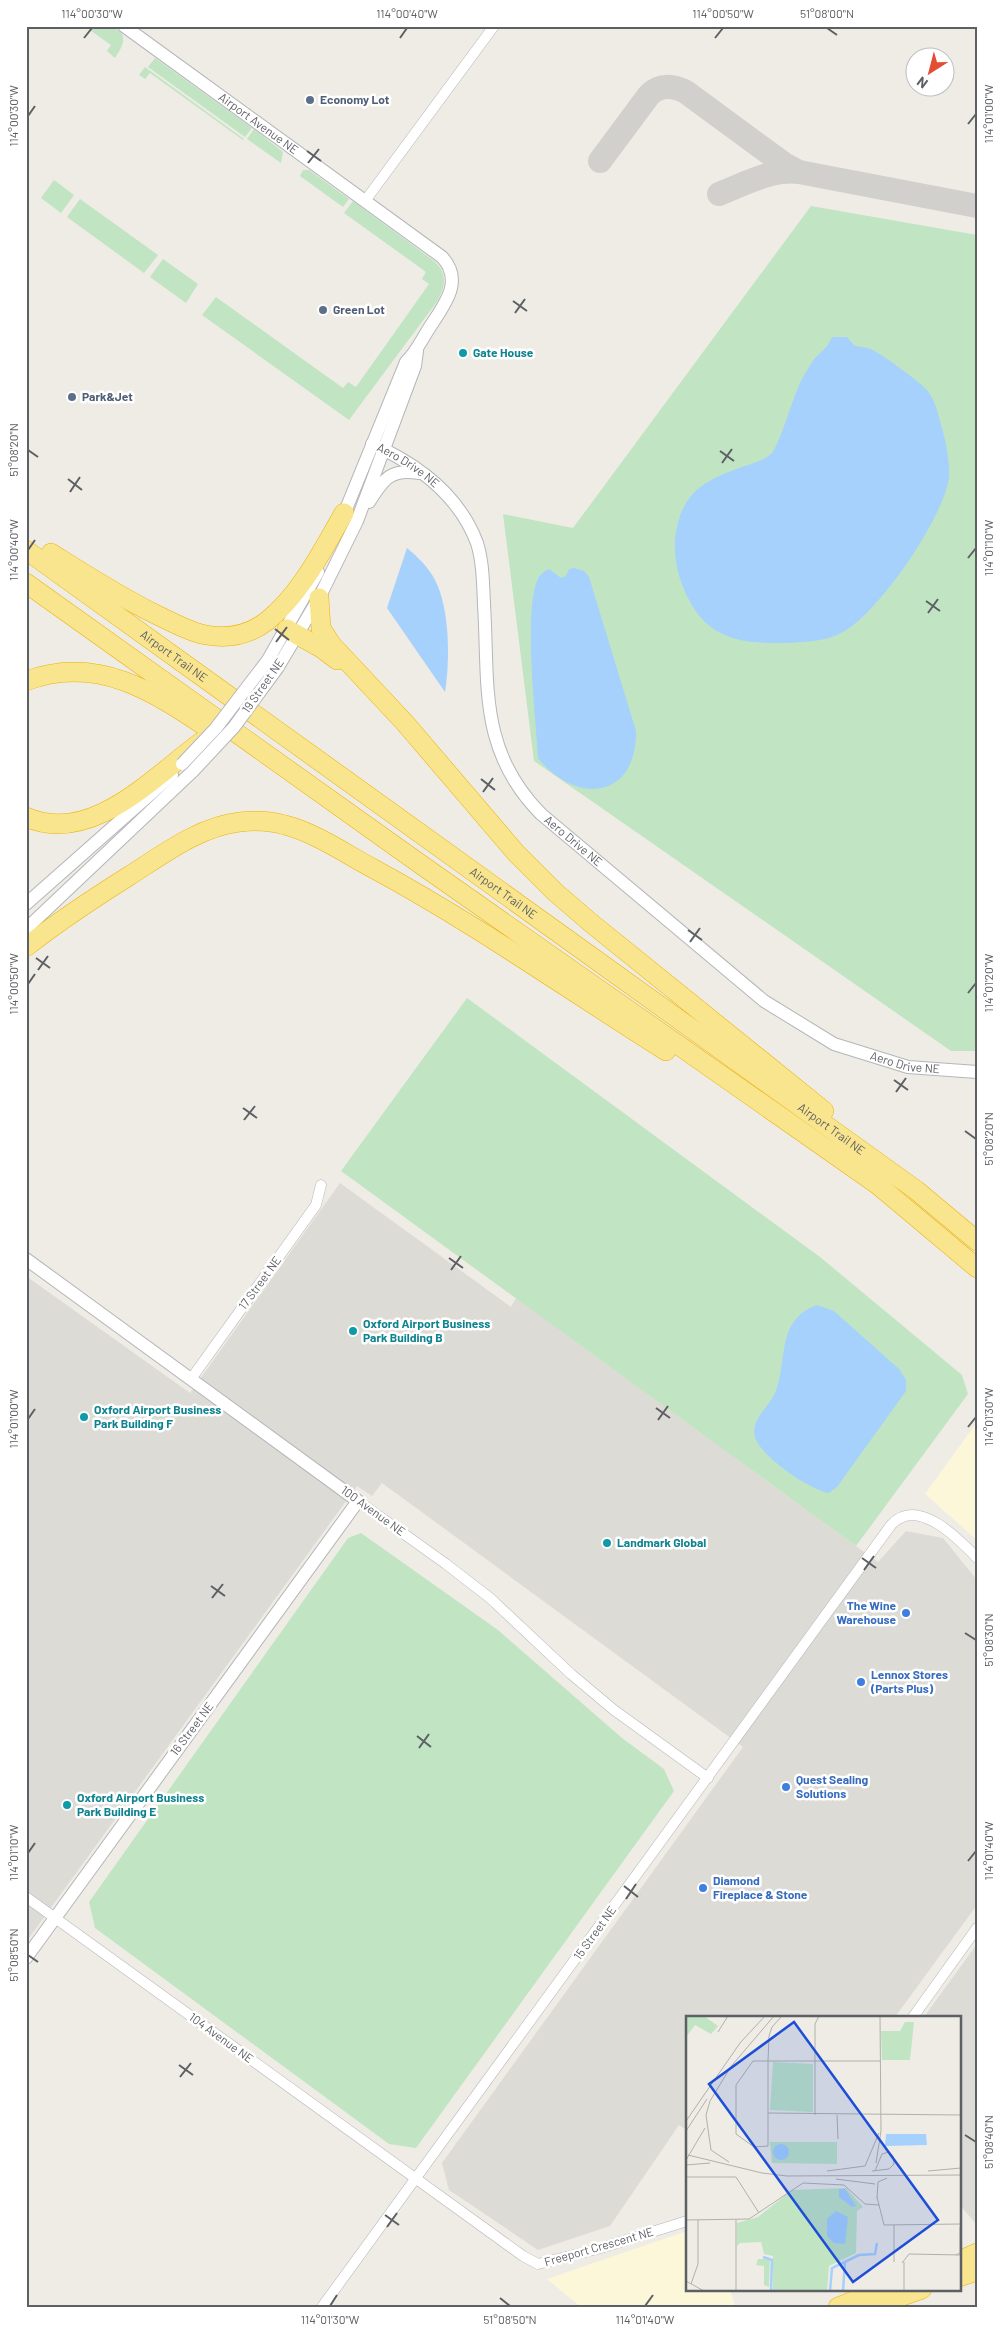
<svg xmlns="http://www.w3.org/2000/svg" width="1003" height="2333" viewBox="0 0 1003 2333" font-family="Barlow,sans-serif">
  <rect width="100%" height="100%" fill="#eeece4"/>
  <!-- commercial -->
  <g fill="#fdf7da">
    <polygon points="977,1422 977,1540 925,1494"/>
    <polygon points="687,2231 687,2289 730,2289 735,2307 581,2307 547,2279"/>
  </g>
  <!-- industrial -->
  <g fill="#dddbd6">
    <polygon points="340,1183 511,1307 516,1298 878,1562 906,1531 943,1538 977,1580 977,1905 895,2017 687,2017 687,2130 679,2125 610,2226 538,2250 449,2190 442,2163 743,1747 382,1483 372,1496 357,1486 26,1942 26,1276 190,1393"/>
    <polygon points="977,1944 977,2225 959,2204 959,2017 924,2017"/>
  </g>
  <!-- green -->
  <g fill="#c1e5c3">
    <path d="M84,26C109,26 138,26 115,58L107,51L111,45Z"/>
    <polygon points="155,58 252,128 245,137 148,67"/>
    <polygon points="145,67 244,139 243,140 150,73 145,79 139,75"/>
    <polygon points="254,129 283,152 281,163 247,139"/>
    <polygon points="303,170 309,170 349,199 343,207 300,176"/>
    <polygon points="54,180 74,195 61,213 41,198"/>
    <polygon points="80,199 158,255 144,273 67,217"/>
    <path d="M353,201L434,261C449,274 445,288 436,303L349,420L202,315L216,297L343,388L348,382L356,387L429,284L422,279L426,272L344,213Z"/>
    <polygon points="811,206 977,235 977,1051 951,1051 534,761 503,514 573,528"/>
    <polygon points="163,259 198,284 186,303 150,277"/>
    <polygon points="467,998 820,1257 962,1375 968,1394 856,1546 341,1171"/>
    <polygon points="361,1533 498,1630 622,1738 664,1769 674,1791 416,2148 389,2144 95,1928 89,1902 348,1538"/>
  </g>
  <!-- water -->
  <g fill="#a5d1fc">
    <path d="M832,337H847L855,346C859,347 864,347 868,348C880,352 917,380 926,389C934,398 937,409 940,421C945,437 950,460 949,477C945,516 877,616 841,633C824,642 804,642 785,643C735,644 703,637 683,587C676,569 672,547 677,527C685,488 711,478 745,466C754,463 765,460 772,453C780,443 793,398 800,383C804,375 810,364 816,357C823,350 828,347 832,337Z"/>
    <path d="M407,548C418,557 428,567 435,580C450,609 450,661 445,692L387,608Z"/>
    <path d="M574,568L584,571L589,577L636,731C637,799 576,806 538,758C536,721 523,608 538,579C540,574 545,571 549,569L561,578L566,576L569,569Z"/>
    <path d="M817,1305L834,1311L900,1370L906,1380V1391L837,1487L829,1493C810,1490 760,1456 755,1437C750,1420 769,1407 775,1393C784,1373 781,1339 793,1323C800,1313 807,1309 817,1305Z"/>
  </g>
  <g fill="none" stroke-linecap="round" stroke-linejoin="round">
    <!-- taxiway -->
    <g stroke="#d1d0cc" stroke-width="24">
      <path d="M600,161L649,95C660,84 673,85 686,92L784,164L799,172L977,206"/>
      <path d="M719,194C745,184 770,169 799,172"/>
    </g>
    <defs>
      <g id="minor">
        <polyline points="365,201 494,26"/>
        <polyline points="191,1379 316,1205 321,1185"/>
        <polyline points="358,1501 446,1564 490,1598 571,1674 614,1710 708,1778"/>
        <polyline points="26,1897 523,2256 538,2264 601,2248 687,2221"/>
        <polyline points="913,2017 977,1928"/>
        <path d="M322,2307L891,1525C917,1496 958,1538 977,1558"/>
      </g>
      <g id="tertiary">
        <path id="s1" d="M124,26L442,257C465,282 443,306 428,330C421,341 416,352 406,362L342,519"/>
        <path id="s2" d="M372,444C417,464 459,495 477,543C483,562 483,583 484,604C489,685 478,750 541,814L764,1001L834,1044L908,1067L977,1072"/>
        <path d="M369,502C383,480 390,468 419,473"/>
        <polyline points="268,660 318,572"/>
        <polyline points="278,667 319,598 357,521 415,366 417,351"/>
        <polyline points="26,904 172,775"/>
        <polyline points="26,929 193,771"/>
        <polyline points="26,1259 358,1501 26,1958"/>
      </g>
      <g id="motorway">
        <path id="s3" d="M26,550L916,1190L977,1241"/>
        <path d="M51,553C86,575 120,597 157,615C172,622 189,632 206,635C228,639 249,635 267,621C301,594 323,549 344,513"/>
        <polyline points="26,583 423,866 878,1185 977,1268"/>
        <polyline points="319,598 321,628 331,644 405,723 516,853 555,892 591,923 824,1111"/>
        <polyline points="287,629 321,648 337,660"/>
        <path d="M26,681C98,654 154,692 212,731"/>
        <path d="M26,817C91,846 153,777 201,742"/>
        <path d="M26,947C59,921 94,898 129,876C162,855 200,826 240,822C255,820 271,821 285,825C316,833 346,854 374,869C474,923 569,990 666,1051"/>
        <polyline points="959,2261 977,2253"/>
        <polyline points="959,2277 977,2271"/>
        <polyline points="838,2307 884,2289"/>
        <polyline points="871,2307 922,2289"/>
      </g>
    </defs>
    <!-- minor casing -->
    <use href="#minor" stroke="#b4b6ba" stroke-width="11"/>
    <!-- tertiary casing -->
    <use href="#tertiary" stroke="#b4b6ba" stroke-width="14"/>
    <!-- motorway casing -->
    <use href="#motorway" stroke="#ebb207" stroke-width="20"/>
    <!-- minor -->
    <use href="#minor" stroke="#fff" stroke-width="10"/>
    <!-- tertiary -->
    <use href="#tertiary" stroke="#fff" stroke-width="12"/>
    <!-- motorway -->
    <use href="#motorway" stroke="#fae58f" stroke-width="19"/>
    <defs>
      <g id="tertiary-bridge">
        <polyline points="182,764 216,728 268,660"/>
        <polyline points="193,771 234,727 278,667"/>
      </g>
    </defs>
    <!-- tertiary-bridge casing -->
    <use href="#tertiary-bridge" stroke="#b4b6ba" stroke-width="14" stroke-linecap="butt"/>
    <!-- tertiary-bridge -->
    <use href="#tertiary-bridge" stroke="#fff" stroke-width="12"/>
  </g>
  <!-- ticks -->
  <path fill="none" stroke="#5c5f64" stroke-width="2" d="M827,28L837,35M84,38L92,28M400,38L407,28M715,38L723,28M28,116L35,106M968,124L976,114M307,151L321,161M308,163L319,149M513,301L527,311M515,313L525,299M28,450L38,457M720,451L734,461M722,463L732,449M68,479L82,490M70,492L80,477M28,550L35,540M968,558L976,548M926,601L940,611M928,613L938,599M275,629L289,640M276,642L287,627M481,779L495,790M483,792L493,778M688,930L702,940M690,942L700,928M36,958L50,968M38,970L48,956M28,984L35,974M968,993L976,983M894,1080L908,1090M896,1092L906,1078M243,1108L257,1118M244,1120L255,1106M965,1131L976,1139M449,1258L463,1268M451,1270L461,1256M656,1408L670,1418M28,1419L35,1409M658,1420L668,1406M968,1427L976,1417M862,1558L876,1568M864,1570L874,1556M211,1586L225,1596M212,1598L223,1584M965,1633L976,1640M417,1736L431,1747M419,1748L429,1734M28,1853L35,1843M968,1861L976,1851M624,1886L638,1897M626,1899L636,1884M28,1955L38,1962M179,2065L193,2075M180,2077L191,2063M965,2135L976,2142M385,2215L399,2225M387,2227L397,2213M500,2298L510,2306M330,2306L337,2295M645,2306L653,2295"/>
  <!-- markers -->
  <g fill="#5c6f8a" stroke="#fff" stroke-width="2">
    <circle cx="310" cy="100" r="5"/>
    <circle cx="323" cy="310" r="5"/>
    <circle cx="72" cy="397" r="5"/>
  </g>
  <g fill="#0f9aa8" stroke="#fff" stroke-width="2">
    <circle cx="463" cy="353" r="5"/>
    <circle cx="353" cy="1331" r="5"/>
    <circle cx="84" cy="1417" r="5"/>
    <circle cx="607" cy="1543" r="5"/>
    <circle cx="67" cy="1805" r="5"/>
  </g>
  <g fill="#3f7fe0" stroke="#fff" stroke-width="2">
    <circle cx="906" cy="1613" r="5"/>
    <circle cx="861" cy="1682" r="5"/>
    <circle cx="786" cy="1787" r="5"/>
    <circle cx="703" cy="1888" r="5"/>
  </g>
  <g text-anchor="middle" stroke-width="5" stroke-linejoin="round" paint-order="stroke">
    <!-- service labels -->
    <g font-size="12" font-weight="bold" fill="#4e5e75" stroke="#fff" text-anchor="start">
      <text x="320" y="104">Economy Lot</text>
      <text x="333" y="314">Green Lot</text>
      <text x="82" y="401">Park&amp;Jet</text>
    </g>
    <!-- street labels -->
    <g font-size="12" fill="#5c5f64" stroke="#fff">
      <text dy="4" stroke="none"><textPath href="#s1" startOffset="166">Airport Avenue NE</textPath></text>
      <text dy="4" stroke="none"><textPath href="#s2" startOffset="42">Aero Drive NE</textPath></text>
      <text dy="4" stroke="none"><textPath href="#s3" startOffset="182">Airport Trail NE</textPath></text>
      <text transform="translate(263 686) rotate(-55)" y="4">19 Street NE</text>
      <text dy="4" stroke="none"><textPath href="#s2" startOffset="476">Aero Drive NE</textPath></text>
      <text dy="4" stroke="none"><textPath href="#s3" startOffset="588">Airport Trail NE</textPath></text>
      <text dy="4" stroke="none"><textPath href="#s2" startOffset="881">Aero Drive NE</textPath></text>
      <text dy="4" stroke="none"><textPath href="#s3" startOffset="992">Airport Trail NE</textPath></text>
      <text transform="translate(260 1283) rotate(-54)" y="4">17 Street NE</text>
      <text transform="translate(373 1511) rotate(36)" y="4">100 Avenue NE</text>
      <text transform="translate(192 1729) rotate(-53)" y="4">16 Street NE</text>
      <text transform="translate(595 1933) rotate(-54)" y="4">15 Street NE</text>
      <text transform="translate(221 2038) rotate(36)" y="4">104 Avenue NE</text>
      <text transform="translate(599 2247) rotate(-16)" y="4">Freeport Crescent NE</text>
    </g>
    <!-- culture labels -->
    <g font-size="12" font-weight="bold" fill="#0d838f" stroke="#fff" text-anchor="start">
      <text x="473" y="357">Gate House</text>
      <text x="363" y="1328">Oxford Airport Business<tspan x="363" dy="14">Park Building B</tspan></text>
      <text x="94" y="1414">Oxford Airport Business<tspan x="94" dy="14">Park Building F</tspan></text>
      <text x="617" y="1547">Landmark Global</text>
      <text x="77" y="1802">Oxford Airport Business<tspan x="77" dy="14">Park Building E</tspan></text>
    </g>
    <!-- shop labels -->
    <g font-size="12" font-weight="bold" fill="#366cbe" stroke="#fff" text-anchor="start">
      <text x="896" y="1610" text-anchor="end">The Wine<tspan x="896" dy="14">Warehouse</tspan></text>
      <text x="871" y="1679">Lennox Stores<tspan x="871" dy="14">(Parts Plus)</tspan></text>
      <text x="796" y="1784">Quest Sealing<tspan x="796" dy="14">Solutions</tspan></text>
      <text x="713" y="1885">Diamond<tspan x="713" dy="14">Fireplace &amp; Stone</tspan></text>
    </g>
  </g>
  <!-- overview -->
  <g transform="translate(686 2016)">
    <rect width="275" height="275" fill="#eeece4"/>
    <path d="M0,0H18L32,10L25,18L9,9L0,21ZM219,6H228L224,44H196L195,15H214ZM87,46L127,48V96L84,94ZM84,126H151V148L86,147ZM160,172L177,191L171,195L170,237L143,250L141,275H87V240L78,238L75,226L54,227L51,230V207L72,201L106,174ZM72,243H84L83,271L78,269V250L70,249Z" fill="#c1e5c3"/>
    <path d="M200,118H240L241,129L199,130ZM87 136a8 8 0 1 1 16 0a8 8 0 1 1-16 0ZM153,173H159L170,190L166,191L153,181ZM150,195L162,201L159,228L148,227L141,220V203Z" fill="#a5d1fc"/>
    <path fill="none" stroke="#a5d1fc" stroke-width="2.5" d="M77,241L86,244L85,275M144,275L146,252L173,239L189,238L191,227M157,275L159,246"/>
    <path fill="none" stroke="#b0b0ad" stroke-width="1" d="M96,0L86,11L83,20L82,45V130L68,131L50,118V69L67,45H194M32,16L42,0M42,54L88,0M82,97L275,99M129,99V8L133,0M151,99L152,123M0,105L54,27L79,0M0,115L21,83M2,139L76,157L101,160L275,159M0,144L19,112M43,146L25,134L20,99L24,85L44,52M190,147L195,115L194,0M0,149L24,147M141,155L179,150L193,117M186,155L203,153L208,148L207,140L203,136L196,138L189,155M242,155L275,152M0,161H50L73,197M150,163L189,168M191,181L198,209L275,208M191,182L192,166L201,162M0,204L63,203L117,167L158,169L179,188L193,189M50,204V275M270,239L274,237V211M208,246V209M216,247L223,238L275,239M0,265L18,275M5,268L12,248V204M218,275V246"/>
    <path fill="#1d4ed8" fill-opacity="0.15" stroke="#1d4ed8" stroke-width="2.5" d="M108,6L252,204L167,266L23,68Z"/>
    <rect width="275" height="275" fill="none" stroke="#5c5f64" stroke-width="2.5"/>
  </g>
  <!-- border -->
  <rect width="1003" height="2333" fill="none" stroke="#ffffff" stroke-width="55"/>
  <!-- north arrow -->
  <g transform="translate(930 72) rotate(216)"><circle r="24" fill="#ffffff" stroke="#bebfc1"/>
  <path d="M0-4L9 19L0 12L-9 19Z" fill="#e44d34"/>
  <text y="-8" font-size="14" font-weight="bold" text-anchor="middle" fill="#5c5f64">N</text>
  </g>
  <rect x="28" y="28" width="948" height="2278" fill="none" stroke="#5c5f64" stroke-width="2"/>
  <g font-size="12" text-anchor="middle" fill="#5c5f64">
    <text x="92" y="18">114°00'30"W</text>
    <text x="407" y="18">114°00'40"W</text>
    <text x="723" y="18">114°00'50"W</text>
    <text x="827" y="18">51°08'00"N</text>
    <text transform="translate(989 114) rotate(-90)" y="4">114°01'00"W</text>
    <text transform="translate(14 116) rotate(-90)" y="4">114°00'30"W</text>
    <text transform="translate(14 450) rotate(-90)" y="4">51°08'20"N</text>
    <text transform="translate(989 548) rotate(-90)" y="4">114°01'10"W</text>
    <text transform="translate(14 550) rotate(-90)" y="4">114°00'40"W</text>
    <text transform="translate(989 983) rotate(-90)" y="4">114°01'20"W</text>
    <text transform="translate(14 984) rotate(-90)" y="4">114°00'50"W</text>
    <text transform="translate(989 1139) rotate(-90)" y="4">51°08'20"N</text>
    <text transform="translate(989 1417) rotate(-90)" y="4">114°01'30"W</text>
    <text transform="translate(14 1419) rotate(-90)" y="4">114°01'00"W</text>
    <text transform="translate(989 1640) rotate(-90)" y="4">51°08'30"N</text>
    <text transform="translate(989 1851) rotate(-90)" y="4">114°01'40"W</text>
    <text transform="translate(14 1853) rotate(-90)" y="4">114°01'10"W</text>
    <text transform="translate(14 1955) rotate(-90)" y="4">51°08'50"N</text>
    <text transform="translate(989 2142) rotate(-90)" y="4">51°08'40"N</text>
    <text x="330" y="2324">114°01'30"W</text>
    <text x="510" y="2324">51°08'50"N</text>
    <text x="645" y="2324">114°01'40"W</text>
  </g>
</svg>
